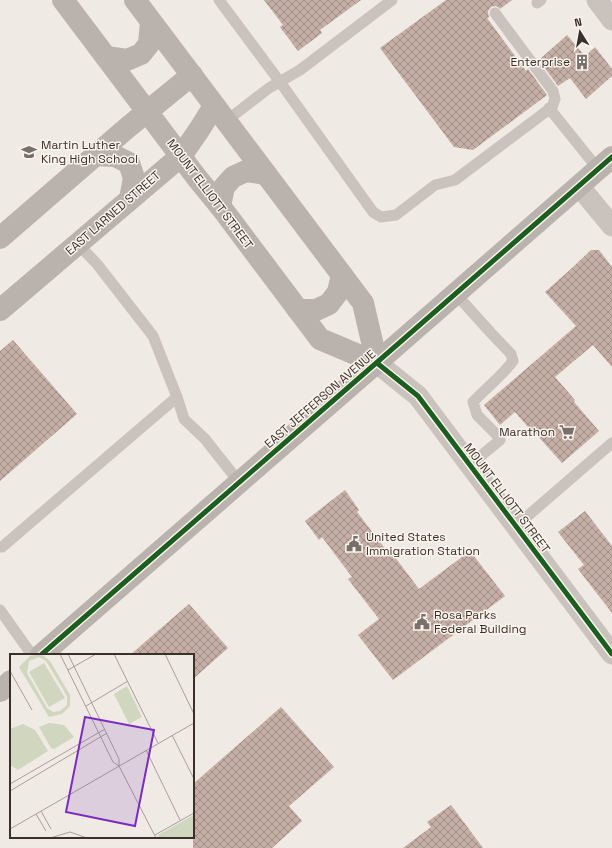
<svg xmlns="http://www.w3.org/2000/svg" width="612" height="848" viewBox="0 0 612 848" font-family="'Space Grotesk',sans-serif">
  <defs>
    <pattern id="building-cross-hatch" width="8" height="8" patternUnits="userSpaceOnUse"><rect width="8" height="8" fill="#c4aea5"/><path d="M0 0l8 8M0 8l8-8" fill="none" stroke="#a08e87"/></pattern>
  </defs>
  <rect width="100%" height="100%" fill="#efeae4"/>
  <!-- building -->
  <g fill="url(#building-cross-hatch)">
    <polygon points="264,0 361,0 320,30 322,33 298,51 280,27 283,25"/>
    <polygon points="446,0 512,0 500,9 498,7 495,6 491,7 488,11 488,13 489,17 487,18 526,71 528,69 547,95 473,150 454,147 380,48"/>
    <polygon points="567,35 585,56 595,47 612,69 612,76 586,99 570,78 558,86 539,60"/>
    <polygon points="591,250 599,250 612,267 612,367 593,345 555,377 575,400 574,402 599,431 562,463 536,434 535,435 515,412 500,425 484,405 576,326 545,292 571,269"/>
    <polygon points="13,340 77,414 0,481 0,351"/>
    <polygon points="345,490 359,510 357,512 386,550 388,548 419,589 470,551 505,596 393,680 358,635 379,619 348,579 352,577 322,537 319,540 305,521"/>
    <polygon points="585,511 612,546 612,613 578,569 584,565 558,532"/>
    <polygon points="189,604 228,648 193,679 193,655 130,655"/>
    <polygon points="281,707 334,767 289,806 302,821 272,848 193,848 193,784"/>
    <polygon points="451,805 483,848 403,848 431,827 427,822"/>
  </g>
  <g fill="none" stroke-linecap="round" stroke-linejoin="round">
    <!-- lane -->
    <g stroke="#c9c2bd" stroke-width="11">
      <polyline points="219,0 280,82 373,212 381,217 396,215 435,185 455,180 552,107 555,99 553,91 495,13"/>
      <polyline points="537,3 541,0"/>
      <polyline points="549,108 598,169"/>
      <polyline points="226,121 269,88 300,70 392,0"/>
      <polyline points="78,244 97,264 153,336 177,397 184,419 205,439 239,482"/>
      <path d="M456,294L491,333L511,354L513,361C501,377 486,388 473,402L477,415L496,434L500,440L470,465"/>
      <polyline points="516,526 612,443"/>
      <polyline points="2,547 177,397"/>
      <polyline points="0,610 32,655"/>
    </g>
    <!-- street -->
    <g stroke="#c9c2bd" stroke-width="21">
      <polyline points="597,0 612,20"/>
      <polyline points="579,186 612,226"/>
      <polyline points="377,363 418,396 612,654"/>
    </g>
    <!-- secondary -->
    <g stroke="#b9b2ad" stroke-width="22">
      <polyline points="63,0 197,178 220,206 320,339 377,363"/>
      <polyline points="135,0 363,303 377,363"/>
      <polyline points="106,57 127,60 141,54 149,44 151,22"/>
      <polyline points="96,155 115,156 129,163 134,178 130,199"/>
      <polyline points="220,206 224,187 233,177 246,171 266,174"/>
      <polyline points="0,238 127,128 192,75"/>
      <polyline points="0,310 181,156 199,130 214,106"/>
      <polyline points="298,310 316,310 329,304 338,292 342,275"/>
      <polyline points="41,655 335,399 612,157"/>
      <polyline points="0,691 11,681"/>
    </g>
    <defs>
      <g id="cycleway">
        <polyline points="377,363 418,396 612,654"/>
        <polyline points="41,655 335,399 612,157"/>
      </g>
    </defs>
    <!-- cycleway casing -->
    <use href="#cycleway" stroke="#fbf4ec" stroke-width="8"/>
    <!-- cycleway -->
    <use href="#cycleway" stroke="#1b5e20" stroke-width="5"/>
  </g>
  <!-- icons -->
  <defs>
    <symbol id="building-bare" viewBox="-9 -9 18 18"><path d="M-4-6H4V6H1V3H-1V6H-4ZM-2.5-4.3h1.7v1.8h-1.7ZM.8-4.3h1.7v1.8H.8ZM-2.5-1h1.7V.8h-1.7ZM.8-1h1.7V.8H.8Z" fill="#7a706b" stroke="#fbf4ec" stroke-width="2.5" paint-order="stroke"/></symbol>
    <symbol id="school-bare" viewBox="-9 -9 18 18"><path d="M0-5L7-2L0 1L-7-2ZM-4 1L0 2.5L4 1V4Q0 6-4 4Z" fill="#7a706b" stroke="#fbf4ec" stroke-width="2.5" paint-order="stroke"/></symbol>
    <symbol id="supermarket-bare" viewBox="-9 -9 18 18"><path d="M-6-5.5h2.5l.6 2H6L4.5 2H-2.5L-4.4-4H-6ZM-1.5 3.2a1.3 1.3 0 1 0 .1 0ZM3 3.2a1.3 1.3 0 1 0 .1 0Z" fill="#7a706b" stroke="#fbf4ec" stroke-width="2.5" paint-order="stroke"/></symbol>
    <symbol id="civic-bare" viewBox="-9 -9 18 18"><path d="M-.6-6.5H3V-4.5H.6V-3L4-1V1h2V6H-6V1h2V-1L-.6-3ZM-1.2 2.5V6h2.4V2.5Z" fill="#7a706b" stroke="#fbf4ec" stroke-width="2.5" paint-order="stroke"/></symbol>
  </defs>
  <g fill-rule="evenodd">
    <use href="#building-bare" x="571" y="51" width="22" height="22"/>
    <use href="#school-bare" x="18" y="141" width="22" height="22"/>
    <use href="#supermarket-bare" x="556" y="421" width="22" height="22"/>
    <use href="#civic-bare" x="343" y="533" width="22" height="22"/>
    <use href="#civic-bare" x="411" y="611" width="22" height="22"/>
  </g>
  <g text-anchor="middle" stroke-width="3" stroke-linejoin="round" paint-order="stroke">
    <!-- poi labels -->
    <g font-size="12" fill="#3b2f2a" stroke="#fbf4ec" text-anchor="start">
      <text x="570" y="66" text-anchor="end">Enterprise</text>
      <text x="41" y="149">Martin Luther<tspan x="41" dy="14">King High School</tspan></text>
      <text x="555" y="436" text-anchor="end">Marathon</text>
      <text x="366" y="541">United States<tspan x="366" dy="14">Immigration Station</tspan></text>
      <text x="434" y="619">Rosa Parks<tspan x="434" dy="14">Federal Building</tspan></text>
    </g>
    <!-- street labels -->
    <g font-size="12" fill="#3b2f2a" stroke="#fbf4ec">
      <text transform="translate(210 194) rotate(53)" y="4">MOUNT ELLIOTT STREET</text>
      <text transform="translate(113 213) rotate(-41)" y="4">EAST LARNED STREET</text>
      <text transform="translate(320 399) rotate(-41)" y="4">EAST JEFFERSON AVENUE</text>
      <text transform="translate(507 498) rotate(53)" y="4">MOUNT ELLIOTT STREET</text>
    </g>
  </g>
  <!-- overview -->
  <g transform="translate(10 654)">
    <rect width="184" height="184" fill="#efeae4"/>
    <path d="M117,32L132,63L119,70L104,40Z" fill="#d1d6be"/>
    <path d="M184,161V184H149L148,181Z" fill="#d1d6be"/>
    <path d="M31,0L40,7L60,41V52L52,60L39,63L9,13L20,2ZM29,3L36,7L57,42V51L50,57L43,58L37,54L17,19L19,7ZM34,9L55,44L39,53L19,18ZM39,69L54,71L64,83L44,95L41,94L29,73ZM13,70L25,76L38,97L8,116L0,111V75Z" fill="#d1d6be" fill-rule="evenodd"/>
    <path fill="none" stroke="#a79f9a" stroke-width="1" d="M50,0L103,108L109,112M58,0L109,105V112M104,0L148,89M155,0L184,60M58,16L86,0M0,17L22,56M76,52L118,27M162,81L184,125M136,96L170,166M109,112L146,184M0,130L95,75M0,137L97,79M31,157L41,175M26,160L36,177M0,175L184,69M145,181L184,159M40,184L60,178L77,184"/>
    <path fill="#7b2cbf" fill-opacity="0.15" stroke="#7b2cbf" stroke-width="2" d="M75,63L144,76L125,172L56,158Z"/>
    <rect width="184" height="184" fill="none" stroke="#3b2f2a" stroke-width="2"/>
  </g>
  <!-- north arrow -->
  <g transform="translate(580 32) rotate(349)" stroke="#fbf4ec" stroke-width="3" paint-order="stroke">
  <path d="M0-3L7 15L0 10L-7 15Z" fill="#3b2f2a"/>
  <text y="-6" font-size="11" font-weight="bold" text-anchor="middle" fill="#3b2f2a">N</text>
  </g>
</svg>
